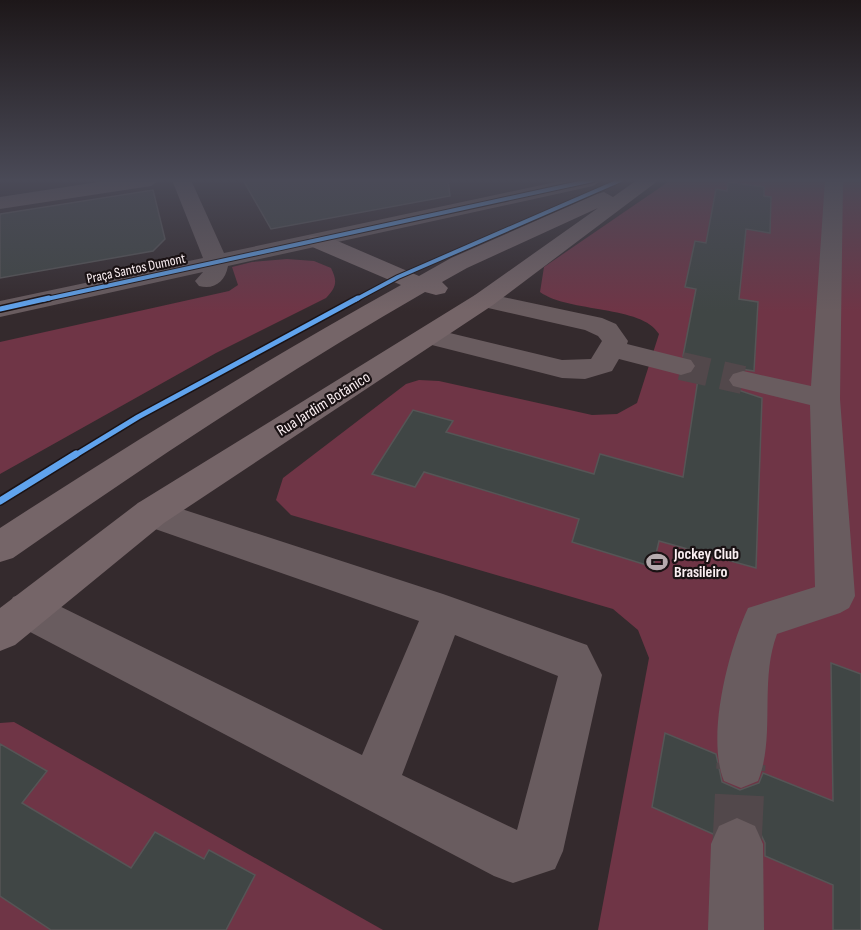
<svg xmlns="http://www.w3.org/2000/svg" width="861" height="930" viewBox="0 0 861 930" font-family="'Sofia Sans Condensed',sans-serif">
  <rect width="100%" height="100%" fill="#342a2d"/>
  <!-- green -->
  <g fill="#6f3546">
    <path d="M671,180H861V930H598L649,658L638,630L613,609L291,515L276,500L283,478L406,384L419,380L439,381L592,415L617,414L637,403L659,334C642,305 569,313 540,292L544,267Z"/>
    <path d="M287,259L314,261L331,268C338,282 336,287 326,298L216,353L0,474V342L229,291L238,285L232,267L252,262Z"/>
    <polygon points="14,722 383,930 0,930 0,723"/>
  </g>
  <!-- building -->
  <g fill="#404645" stroke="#565556" stroke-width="1.5">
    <polygon points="243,180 448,180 450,196 271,229"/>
    <polygon points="728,182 764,187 764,196 771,197 770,233 746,229 739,299 758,302 754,371 742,369 732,372 727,379 732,388 762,398 756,568 659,541 653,567 572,542 579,519 424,472 415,487 372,474 413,410 453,421 446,432 594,474 600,454 683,477 698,379 684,376 692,374 697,367 693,359 683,356 696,289 685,287 695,241 706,243 716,189 727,191"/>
    <polygon points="153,190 165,239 153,251 0,278 0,214"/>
    <polygon points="831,663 861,674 861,930 833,930 833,885 765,856 765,843 756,824 736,816 718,824 713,834 652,807 665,733 716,754 722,782 740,790 759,783 763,773 833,801"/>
    <polygon points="0,744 47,771 22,803 131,868 155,832 204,859 209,850 255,875 226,930 51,930 0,896"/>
  </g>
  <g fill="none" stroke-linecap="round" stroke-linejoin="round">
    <!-- minor-tunnel-far1 -->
    <polyline stroke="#52484b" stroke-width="28" stroke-dasharray="28 14" stroke-linecap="butt" points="681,366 743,380"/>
    <!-- minor-tunnel -->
    <polyline stroke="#52484b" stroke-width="49" stroke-dasharray="49 25" stroke-linecap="butt" points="737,844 741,764"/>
    <!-- path -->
    <polyline stroke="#6b6164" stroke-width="4.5" stroke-dasharray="5 5" stroke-linecap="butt" points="0,501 32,480"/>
    <!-- minor -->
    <g fill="#695c5f" fill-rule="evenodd">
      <polygon points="111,180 160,180 151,186 0,209 0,197"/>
      <path d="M172,180H191L224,253L565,180H602L593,186L228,266C225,282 214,290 199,286L195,281L203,272L0,317V301L203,258Z"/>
      <path d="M825,180H843L840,399L855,596L849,608L840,613L777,634C759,682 776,736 758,781L741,788L724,781C706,737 728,651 748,608L815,587L810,405L733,386L729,380L733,374L743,371L811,386Z"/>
      <polygon points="484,293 602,318 616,324 628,341 627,344 691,360 695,366 691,372 681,375 619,359 612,371 585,379 562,378 420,342 416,336 420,330 429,328 562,360 591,359 602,341 598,336 585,330 475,305 472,300 475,295"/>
      <path d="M151,499L443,594L587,645L602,675L563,851L555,869L513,883L494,876L13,623L7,610L13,597L27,592L41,597L362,755L419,621L138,523L133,513L138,503ZM455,635L558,676L517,830L402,775Z"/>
      <polygon points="737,818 755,826 763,844 764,930 708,930 711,844 719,826"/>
    </g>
    <!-- major -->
    <path fill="#756568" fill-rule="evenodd" d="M637,180H659L493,305L164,523L15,645L0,651V608L138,503L475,295L598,208L467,268L442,282L448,288L445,293L436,295L425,292C283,374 147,464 13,558L0,562V528C131,443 264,361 401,285L310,246L307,241L310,236H326L419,276L451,258L597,194L604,192L613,197Z"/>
    <defs>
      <g id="cycleway-far2">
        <polyline points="42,300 593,180"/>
        <polyline points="355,300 398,277 621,180"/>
      </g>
      <g id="cycleway-far1">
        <polyline points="0,309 49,298"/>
        <polyline points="74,456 138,417 358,298"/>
      </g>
      <polyline id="cycleway" points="0,501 76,454"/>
    </defs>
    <!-- cycleway-far2 casing -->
    <use href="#cycleway-far2" stroke="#1a1214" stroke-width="6"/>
    <!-- cycleway-far1 casing -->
    <use href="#cycleway-far1" stroke="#1a1214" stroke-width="8"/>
    <!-- cycleway casing -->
    <use href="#cycleway" stroke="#1a1214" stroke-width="10"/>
    <!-- cycleway-far2 -->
    <use href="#cycleway-far2" stroke="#60a3ed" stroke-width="4"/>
    <!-- cycleway-far1 -->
    <use href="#cycleway-far1" stroke="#60a3ed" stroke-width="5"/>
    <!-- cycleway -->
    <use href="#cycleway" stroke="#60a3ed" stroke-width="7"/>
  </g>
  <!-- sky -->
  <linearGradient id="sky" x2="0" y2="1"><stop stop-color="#1d1719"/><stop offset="0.58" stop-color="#4a4a57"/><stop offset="1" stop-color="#4a4a57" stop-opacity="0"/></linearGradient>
  <rect width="861" height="311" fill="url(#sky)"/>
  <!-- icons -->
  <defs>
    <symbol id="stadium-bare" viewBox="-9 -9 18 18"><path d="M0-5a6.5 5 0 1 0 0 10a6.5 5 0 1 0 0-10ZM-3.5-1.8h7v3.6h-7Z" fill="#b5aaad" stroke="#1a1214" stroke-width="2.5" paint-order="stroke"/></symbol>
  </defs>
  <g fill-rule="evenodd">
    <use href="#stadium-bare" x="642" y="547" width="30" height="30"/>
  </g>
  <g text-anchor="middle" stroke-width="4.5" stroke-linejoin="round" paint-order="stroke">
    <!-- far-street labels -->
    <g font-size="14" fill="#fbeff2" stroke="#1a1214">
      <text transform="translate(136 268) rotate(-12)" y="5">Praça Santos Dumont</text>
    </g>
    <!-- street labels -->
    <g font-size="16" fill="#fbeff2" stroke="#1a1214">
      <text transform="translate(323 403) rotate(-32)" y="6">Rua Jardim Botânico</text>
    </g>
    <!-- poi labels -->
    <g font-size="16" font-weight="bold" fill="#fbeff2" stroke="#1a1214" text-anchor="start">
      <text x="674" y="559">Jockey Club<tspan x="674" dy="18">Brasileiro</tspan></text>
    </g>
  </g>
</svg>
